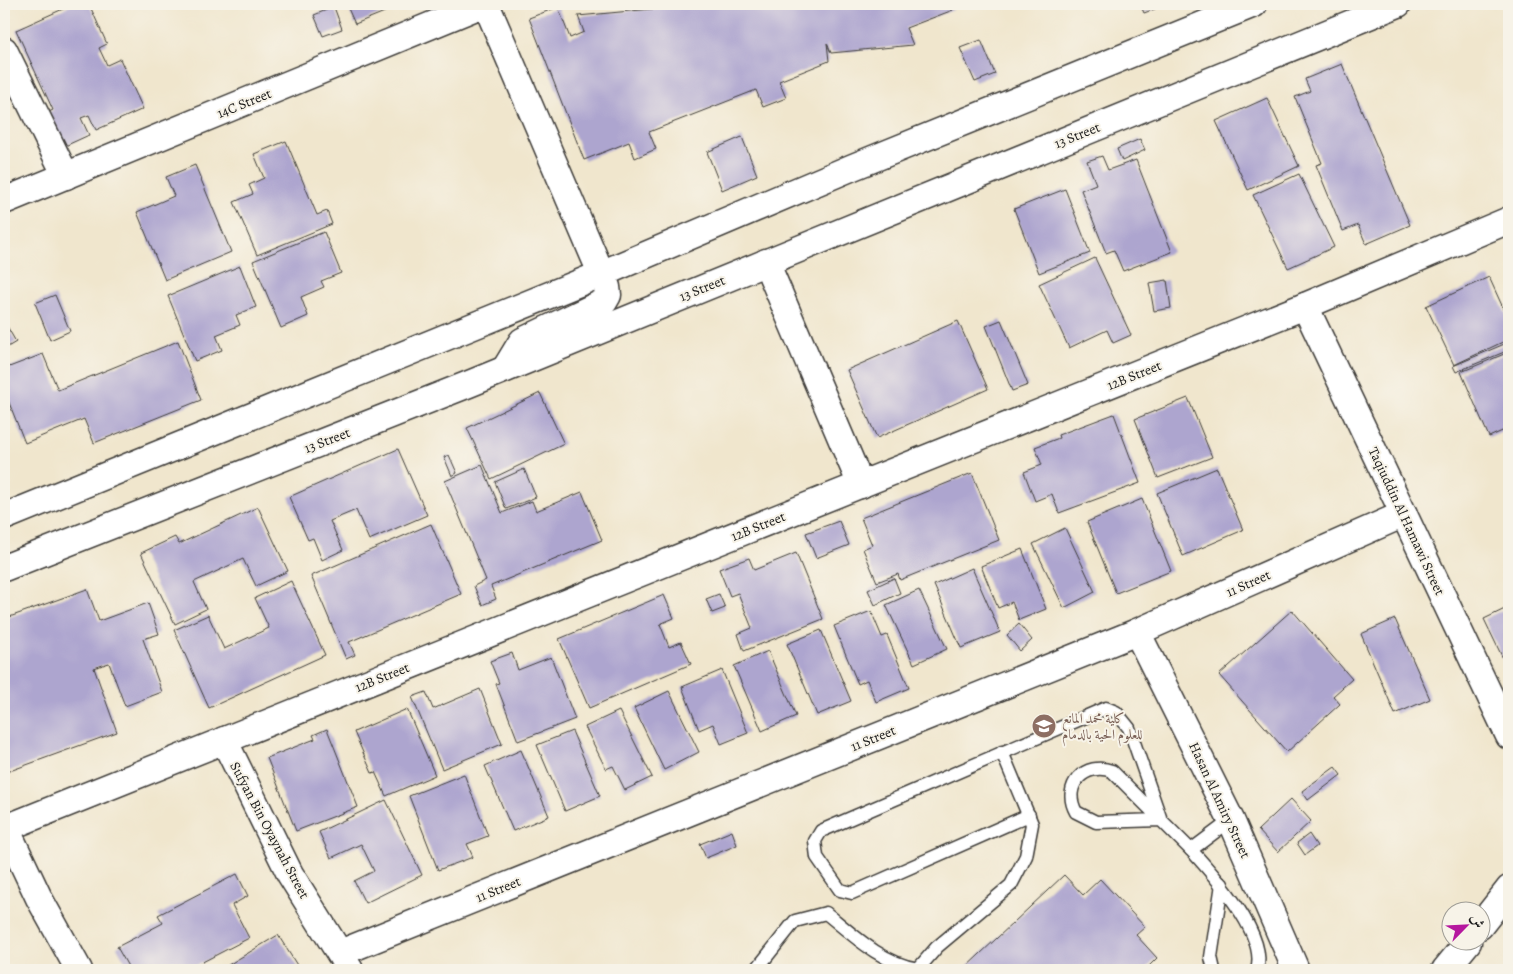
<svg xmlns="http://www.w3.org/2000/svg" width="1513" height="974" viewBox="0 0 1513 974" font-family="Alegreya,Amiri,serif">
  <rect width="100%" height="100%" fill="#f7f3e8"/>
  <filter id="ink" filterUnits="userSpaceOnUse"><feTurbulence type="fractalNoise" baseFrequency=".02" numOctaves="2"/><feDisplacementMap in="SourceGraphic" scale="10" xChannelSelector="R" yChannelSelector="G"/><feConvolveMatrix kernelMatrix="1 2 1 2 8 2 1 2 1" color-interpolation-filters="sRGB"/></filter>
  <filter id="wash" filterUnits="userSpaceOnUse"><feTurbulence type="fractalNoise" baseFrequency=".0096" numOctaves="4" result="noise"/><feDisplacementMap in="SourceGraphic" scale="20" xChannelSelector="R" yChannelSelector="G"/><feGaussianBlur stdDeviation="1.12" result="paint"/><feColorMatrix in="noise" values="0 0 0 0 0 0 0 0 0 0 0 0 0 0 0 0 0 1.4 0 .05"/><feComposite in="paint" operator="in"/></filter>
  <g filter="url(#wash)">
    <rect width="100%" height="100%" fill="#f0e6cd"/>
    <g id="blocks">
      <!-- building -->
      <g fill="#ada5cf">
        <polygon points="74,4 89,4 107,44 99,48 107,65 120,59 143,109 96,130 89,115 81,118 89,135 54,151 39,117 53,110 16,30"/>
        <polygon points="346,4 404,4 355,24"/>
        <polygon points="660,4 951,4 953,10 906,28 913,45 831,53 827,43 829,61 779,81 786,98 763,107 756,90 649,132 656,149 635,158 629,142 584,160 529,18 558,7 570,38 584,32 578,16 662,8"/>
        <polygon points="1140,4 1168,4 1144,13"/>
        <polygon points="334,7 342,29 323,36 314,15"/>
        <polygon points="981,40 995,74 975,82 960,48"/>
        <polygon points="1342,64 1410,225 1366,244 1358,225 1343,231 1316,165 1322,163 1295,97 1310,91 1305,79"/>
        <polygon points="1267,98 1299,166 1248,190 1216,121"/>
        <polygon points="742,137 757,175 722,190 707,152"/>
        <polygon points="1140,139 1145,150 1122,161 1117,149"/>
        <polygon points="286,141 317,215 327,211 332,224 257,255 234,202 253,194 249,185 264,178 254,154"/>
        <polygon points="1102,156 1108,170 1136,160 1172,252 1123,271 1114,250 1106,253 1081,190 1096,184 1087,161"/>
        <polygon points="195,165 231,252 165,280 137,212 174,196 166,177"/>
        <polygon points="1299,174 1334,247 1288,268 1253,195"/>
        <polygon points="1065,189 1090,253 1039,273 1014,209"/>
        <polygon points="324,232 341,273 321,281 324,287 301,297 308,316 281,328 253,261"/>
        <polygon points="1095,258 1131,335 1113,343 1107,330 1069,348 1039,284"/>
        <polygon points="240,266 256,307 236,315 240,325 216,335 222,350 195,361 168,296"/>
        <polygon points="1489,277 1509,321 1509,339 1454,365 1426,306"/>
        <polygon points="1167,280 1171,308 1154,311 1149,283"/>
        <polygon points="55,295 70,331 50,340 35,303"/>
        <polygon points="1001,320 1028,385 1012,391 986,326"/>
        <polygon points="4,321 16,342 6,348 4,344"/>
        <polygon points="958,321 988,389 877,438 847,370"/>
        <polygon points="178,341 201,400 94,443 84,419 25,443 4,390 4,369 43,354 58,390"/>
        <polygon points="1509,342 1509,350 1456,372 1453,366"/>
        <polygon points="1509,352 1509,428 1489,437 1461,372"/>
        <polygon points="540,393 564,444 491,479 467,428"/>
        <polygon points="1188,398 1212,457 1158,478 1135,419"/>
        <polygon points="1114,414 1140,483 1059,513 1052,494 1035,501 1024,472 1042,465 1035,447 1059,438 1058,435"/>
        <polygon points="398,449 427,515 369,540 356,510 330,521 343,550 322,560 313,538 308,540 289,497"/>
        <polygon points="449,455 457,473 452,476 444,457"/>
        <polygon points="482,465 502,513 532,501 536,511 582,492 602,540 491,586 496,599 482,605 474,586 486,580 445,481"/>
        <polygon points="1217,468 1243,530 1183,556 1157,493"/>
        <polygon points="524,469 536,497 506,509 495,482"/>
        <polygon points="972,473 999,540 900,580 898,574 877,582 863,549 872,545 861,518"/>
        <polygon points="1142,499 1171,571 1116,593 1087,522"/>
        <polygon points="258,507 288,571 256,586 243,559 194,582 206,609 175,624 141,553 175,537 179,544"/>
        <polygon points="839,521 849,545 816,558 806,533"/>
        <polygon points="431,524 461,594 349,642 355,655 346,659 311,576"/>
        <polygon points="1065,528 1095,592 1064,608 1033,544"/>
        <polygon points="1022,549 1046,609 1019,620 1012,602 998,608 981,566"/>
        <polygon points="796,553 823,619 744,651 738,634 752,628 738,593 730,596 719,569 749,558 754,570"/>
        <polygon points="972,568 1000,632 961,648 934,585"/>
        <polygon points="894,578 900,593 875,605 868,590"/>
        <polygon points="291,581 325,655 209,708 174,630 208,615 224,649 269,628 255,598"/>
        <polygon points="87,589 99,621 148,603 159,634 143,639 162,692 125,706 109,663 94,668 117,732 7,772 4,762 4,619"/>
        <polygon points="919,590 947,649 914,664 886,605"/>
        <polygon points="719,594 725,608 712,613 706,599"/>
        <polygon points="664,595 674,618 660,624 669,647 681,642 691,664 589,708 559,639"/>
        <polygon points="1509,607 1509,671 1484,619"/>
        <polygon points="1292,610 1352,679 1333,696 1340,704 1287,752 1219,675"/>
        <polygon points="871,611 882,637 887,635 909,688 876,702 867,680 858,684 834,626"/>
        <polygon points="1395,619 1430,699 1395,714 1361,634"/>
        <polygon points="1019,624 1032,640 1020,651 1007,635"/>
        <polygon points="821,630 851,701 817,715 787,644"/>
        <polygon points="768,651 796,716 762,731 734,666"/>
        <polygon points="512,653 518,670 551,657 575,719 518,741 496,684 499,683 490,661"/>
        <polygon points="722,670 748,733 721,744 713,724 699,730 682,687"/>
        <polygon points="480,689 502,744 442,769 412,697 426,692 433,709"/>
        <polygon points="669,691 699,752 664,770 634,708"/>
        <polygon points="407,709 435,775 386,796 375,772 372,773 354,732"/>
        <polygon points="619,711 652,777 625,790 613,766 606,769 585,727"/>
        <polygon points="327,729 358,807 296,831 267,758 315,739 313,735"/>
        <polygon points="572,731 600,796 565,811 537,745"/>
        <polygon points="521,750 549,816 513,831 485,766"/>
        <polygon points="1335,767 1341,775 1308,800 1302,791"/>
        <polygon points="464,774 488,836 467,844 473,857 438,870 409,796"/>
        <polygon points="1291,799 1311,821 1278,852 1258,830"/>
        <polygon points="386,800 422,875 365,903 354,881 374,871 361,844 331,858 319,832"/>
        <polygon points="732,831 737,845 706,858 700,844"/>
        <polygon points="1309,834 1317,846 1305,855 1297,843"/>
        <polygon points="237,874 248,896 232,905 249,938 187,970 130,970 117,947 163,923 158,915"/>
        <polygon points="1064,875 1083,895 1100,879 1145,927 1136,935 1157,958 1145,970 963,970"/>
        <polygon points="278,935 300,970 220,970"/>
      </g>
    </g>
  </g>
  <g filter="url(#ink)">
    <use href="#blocks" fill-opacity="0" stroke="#3c3a37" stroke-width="1"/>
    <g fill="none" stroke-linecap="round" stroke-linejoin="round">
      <defs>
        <g id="lane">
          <path d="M1029,815L852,893L840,890L817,857L815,841L821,831L1106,708L1116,712L1129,728L1161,820L1096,822L1076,812C1061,785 1086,761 1112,771L1191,850L1231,820"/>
          <path d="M1191,850C1214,875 1268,935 1257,970"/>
          <path d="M756,970L795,921L826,913C854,936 882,963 918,969L937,947L1011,885L1026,856L1032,824L1002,752"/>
          <polyline points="1214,970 1211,957 1222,884"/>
        </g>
        <g id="street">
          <polyline points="486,4 607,287 608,295 604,302 522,341 505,369"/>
          <polyline points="4,50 66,176"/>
          <polyline points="4,201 483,4"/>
          <polyline points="766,262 861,485"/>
          <polyline points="1305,306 1509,736"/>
          <polyline points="4,517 601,274 853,167 1254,4"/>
          <polyline points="4,568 469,384 1398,4"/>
          <polyline points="1137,632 1231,820 1296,970"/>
          <polyline points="224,740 290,874 350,970"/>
          <polyline points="4,824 39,898 79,970"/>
          <polyline points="6,828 1305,306 1509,220"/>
          <polyline points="1480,926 1509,889"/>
          <polyline points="340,953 1137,632 1404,514"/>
          <polyline points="1445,970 1468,942"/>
        </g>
      </defs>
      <!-- lane casing -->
      <use href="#lane" stroke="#3c3a37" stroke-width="15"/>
      <!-- street casing -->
      <use href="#street" stroke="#3c3a37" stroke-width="29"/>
      <!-- lane -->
      <use href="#lane" stroke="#fff" stroke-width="12"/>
      <!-- street -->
      <use href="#street" stroke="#fff" stroke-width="26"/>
    </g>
  </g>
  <!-- icons -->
  <defs>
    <symbol id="university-disc" viewBox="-11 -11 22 22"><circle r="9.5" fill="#8d6e63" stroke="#f7f3e8"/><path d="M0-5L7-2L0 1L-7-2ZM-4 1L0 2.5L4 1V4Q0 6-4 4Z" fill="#fff"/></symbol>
  </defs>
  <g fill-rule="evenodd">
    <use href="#university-disc" x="1030" y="712" width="28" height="28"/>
  </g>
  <g text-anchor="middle" stroke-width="4" stroke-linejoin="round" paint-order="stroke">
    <!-- street labels -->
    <g font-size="14" fill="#1c1c1c" stroke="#f7f3e8">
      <text transform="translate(244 103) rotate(-22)" y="5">14C Street</text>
      <text transform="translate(1077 135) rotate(-22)" y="5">13 Street</text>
      <text transform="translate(702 288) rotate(-22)" y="5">13 Street</text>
      <text transform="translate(1134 375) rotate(-22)" y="5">12B Street</text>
      <text transform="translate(327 440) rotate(-21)" y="5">13 Street</text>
      <text transform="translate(1407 521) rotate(65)" y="5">Taqiuddin Al Hamawi Street</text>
      <text transform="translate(758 526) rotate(-22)" y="5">12B Street</text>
      <text transform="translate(1248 583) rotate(-24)" y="5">11 Street</text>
      <text transform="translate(382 677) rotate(-22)" y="5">12B Street</text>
      <text transform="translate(873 738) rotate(-22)" y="5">11 Street</text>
      <text transform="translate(1220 800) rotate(65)" y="5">Hasan Al Amiry Street</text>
      <text transform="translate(270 830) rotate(62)" y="5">Sufyan Bin Oyaynah Street</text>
      <text transform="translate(498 889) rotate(-22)" y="5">11 Street</text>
    </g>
    <!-- education labels -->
    <g font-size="14" fill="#785e54" stroke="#f7f3e8" text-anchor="start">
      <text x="1062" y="723">كلية محمد المانع<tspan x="1062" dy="16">للعلوم الحية بالدمام</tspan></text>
    </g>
  </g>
  <!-- margin -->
  <rect width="1513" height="974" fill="none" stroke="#f7f3e8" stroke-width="20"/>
  <!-- north arrow -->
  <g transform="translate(1466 926) rotate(66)"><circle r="24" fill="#f7f3e8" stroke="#9f9d96"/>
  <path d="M0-4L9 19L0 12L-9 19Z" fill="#b5179e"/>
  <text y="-8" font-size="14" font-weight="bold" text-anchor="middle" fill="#1c1c1c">ش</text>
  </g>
</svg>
